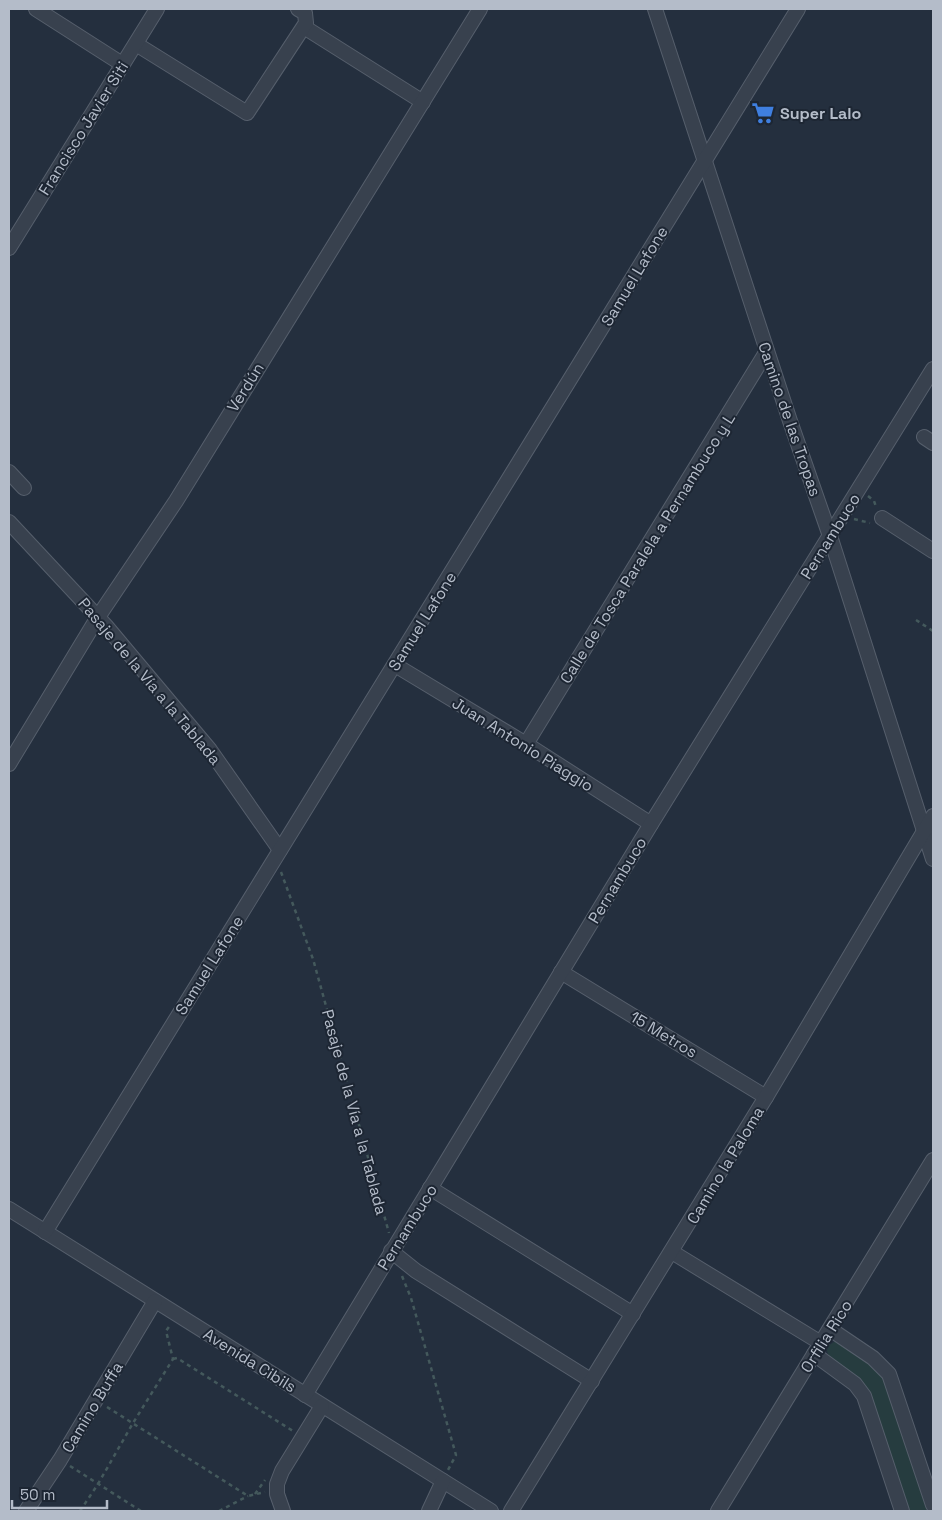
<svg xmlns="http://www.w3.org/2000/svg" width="942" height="1520" viewBox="0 0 942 1520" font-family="'Space Grotesk',sans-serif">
  <rect width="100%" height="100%" fill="#242f3e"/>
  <!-- green -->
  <polygon fill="#263c3f" points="834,1342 838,1342 875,1367 884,1379 927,1511 910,1511 870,1395 829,1356 827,1351 828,1346"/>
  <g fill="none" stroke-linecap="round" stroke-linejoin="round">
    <defs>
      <g id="minor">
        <polyline points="36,9 122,64"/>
        <polyline points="655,9 790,421 830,536 933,859"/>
        <polyline points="304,27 423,102"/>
        <polyline points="136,44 247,113 306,23 305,13 298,9"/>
        <polyline points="9,248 157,9"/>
        <polyline points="924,437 933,443"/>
        <polyline points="9,472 24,488"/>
        <polyline points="882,518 933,551"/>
        <polyline points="9,522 106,626 210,750 280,850"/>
        <polyline points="395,665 526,744 651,824"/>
        <polyline points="526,744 767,351"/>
        <polyline points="9,764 98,617 176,501 480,9"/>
        <polyline points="561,972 766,1097"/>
        <polyline points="430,1188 633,1314"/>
        <polyline points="9,1209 491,1511"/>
        <polyline points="45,1232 798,9"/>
        <polyline points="391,1251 416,1271 592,1381"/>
        <polyline points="672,1252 821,1343"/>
        <polyline points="830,1329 873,1358 889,1374 933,1505"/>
        <polyline points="814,1354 855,1384 864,1396 902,1511"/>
        <polyline points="305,1395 651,824 933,369"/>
        <polyline points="26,1511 60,1460 155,1301"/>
        <polyline points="283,1511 277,1494 277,1484 282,1471 322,1406"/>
        <polyline points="429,1511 443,1481"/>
        <polyline points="511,1511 766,1097 933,816"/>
        <polyline points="718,1511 933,1160"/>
      </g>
    </defs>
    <!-- minor casing -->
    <use href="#minor" stroke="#565f6c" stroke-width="16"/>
    <!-- path -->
    <g stroke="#44595c" stroke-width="2.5" stroke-dasharray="4 4" stroke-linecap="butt">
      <polyline points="868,496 874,501 876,507"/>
      <polyline points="854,519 870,523"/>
      <polyline points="916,620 933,631"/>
      <polyline points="281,872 313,959 389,1233"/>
      <polyline points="402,1276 411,1298 456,1455 448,1470"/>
      <polyline points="173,1359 177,1358 293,1431"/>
      <polyline points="107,1407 248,1496 265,1492"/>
      <polyline points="70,1466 141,1511"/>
      <polyline points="255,1494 265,1480"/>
      <polyline points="80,1511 98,1484 133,1423 173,1359 166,1331 171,1324"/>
      <polyline points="219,1511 248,1496"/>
    </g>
    <!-- minor -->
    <use href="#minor" stroke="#38414e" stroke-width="14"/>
  </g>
  <!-- icons -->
  <defs>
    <symbol id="supermarket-bare" viewBox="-9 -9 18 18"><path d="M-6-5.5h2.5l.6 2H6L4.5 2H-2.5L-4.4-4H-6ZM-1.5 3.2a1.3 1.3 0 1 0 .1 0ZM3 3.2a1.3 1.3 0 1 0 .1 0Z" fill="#3f7fe0" stroke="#1d2633" stroke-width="2.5" paint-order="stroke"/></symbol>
  </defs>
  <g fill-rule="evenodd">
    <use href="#supermarket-bare" x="747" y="97" width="32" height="32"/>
  </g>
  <g text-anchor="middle" stroke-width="4" stroke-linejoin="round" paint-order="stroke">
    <!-- poi labels -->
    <g font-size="16" font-weight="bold" fill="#b4bcc9" stroke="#1d2633" text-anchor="start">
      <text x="780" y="119">Super Lalo</text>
    </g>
    <!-- street labels -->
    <g font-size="16" fill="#b4bcc9" stroke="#1d2633">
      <text transform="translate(83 128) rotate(-58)" y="6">Francisco Javier Siti</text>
      <text transform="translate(634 276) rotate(-59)" y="6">Samuel Lafone</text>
      <text transform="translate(245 387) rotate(-58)" y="6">Verdún</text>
      <text transform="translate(790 419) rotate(71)" y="6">Camino de las Tropas</text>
      <text transform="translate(830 536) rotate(-58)" y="6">Pernambuco</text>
      <text transform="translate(647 548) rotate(-58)" y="6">Calle de Tosca Paralela a Pernambuco y L</text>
      <text transform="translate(422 621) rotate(-58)" y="6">Samuel Lafone</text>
      <text transform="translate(150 681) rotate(50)" y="6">Pasaje de la Vía a la Tablada</text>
      <text transform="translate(523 744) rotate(32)" y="6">Juan Antonio Piaggio</text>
      <text transform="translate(617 880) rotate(-59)" y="6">Pernambuco</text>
      <text transform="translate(209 965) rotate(-58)" y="6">Samuel Lafone</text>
      <text transform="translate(664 1034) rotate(31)" y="6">15 Metros</text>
      <text transform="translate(355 1112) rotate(75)" y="6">Pasaje de la Vía a la Tablada</text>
      <text transform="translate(725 1165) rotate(-59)" y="6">Camino la Paloma</text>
      <text transform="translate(407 1227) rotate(-58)" y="6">Pernambuco</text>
      <text transform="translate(826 1336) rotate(-58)" y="6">Orfilia Rico</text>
      <text transform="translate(250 1360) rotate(32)" y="6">Avenida Cibils</text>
      <text transform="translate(92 1407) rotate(-59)" y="6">Camino Buffa</text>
    </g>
  </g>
  <!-- border -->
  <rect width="942" height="1520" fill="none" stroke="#b4bcc9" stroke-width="20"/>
  <!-- scale -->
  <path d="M12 1500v8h95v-8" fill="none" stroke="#b4bcc9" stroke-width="2.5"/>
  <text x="20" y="1500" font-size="15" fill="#b4bcc9" stroke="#1d2633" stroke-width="4" paint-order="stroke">50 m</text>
</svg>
